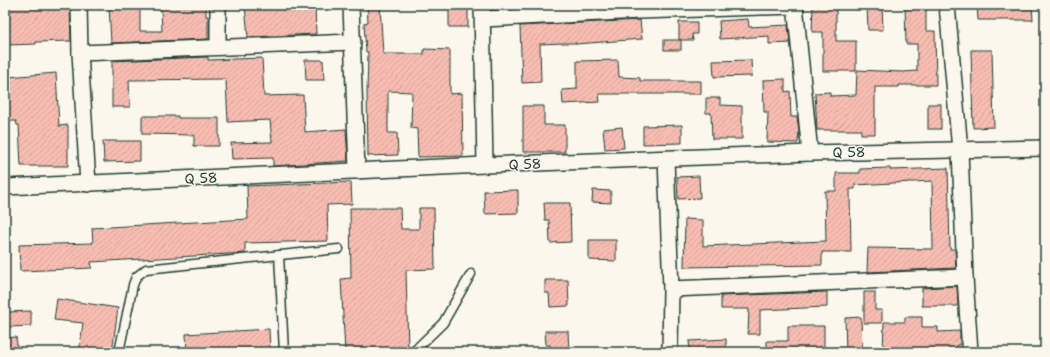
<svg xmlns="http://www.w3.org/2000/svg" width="1050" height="357" viewBox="0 0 1050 357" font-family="'Shantell Sans',sans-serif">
  <defs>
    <pattern id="building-hatch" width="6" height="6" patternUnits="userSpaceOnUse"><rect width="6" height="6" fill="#f8bdb2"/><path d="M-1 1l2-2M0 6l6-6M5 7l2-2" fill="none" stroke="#d4a39a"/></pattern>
  </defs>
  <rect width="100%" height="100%" fill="#fbf7ec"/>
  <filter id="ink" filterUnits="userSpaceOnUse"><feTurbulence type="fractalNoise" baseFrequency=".025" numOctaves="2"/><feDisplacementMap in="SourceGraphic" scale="8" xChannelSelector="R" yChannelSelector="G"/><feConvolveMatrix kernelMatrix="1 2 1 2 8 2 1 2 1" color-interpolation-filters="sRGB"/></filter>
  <g filter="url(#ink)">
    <!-- building -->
    <g fill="url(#building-hatch)" stroke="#1f3d34">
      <polygon points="6,5 35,5 35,8 70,7 71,41 36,42 36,44 8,45"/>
      <polygon points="109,5 140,5 140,31 162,31 161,7 206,5 206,16 208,16 208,39 111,43"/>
      <polygon points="245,5 315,5 316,34 248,37"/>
      <polygon points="367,5 380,5 383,54 424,54 424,49 450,50 450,94 462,93 463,156 418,157 417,129 411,128 412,92 388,91 388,133 397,133 398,155 368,156 367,93 368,52 366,52 364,23 368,22"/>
      <rect x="449" y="5" width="19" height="22"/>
      <polygon points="813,5 836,5 836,41 856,41 856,71 823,71 823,32 812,32"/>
      <polygon points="867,5 882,5 883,30 868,30"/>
      <polygon points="905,5 926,5 926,31 935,31 936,85 899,85 899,87 875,87 875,134 861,134 861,130 817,130 815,93 830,92 830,96 856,95 857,70 903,72 917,71 917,44 906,44"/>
      <polygon points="977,5 1032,5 1033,20 978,20"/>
      <polygon points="748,19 749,27 788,25 790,43 769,44 769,36 720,39 719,21"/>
      <polygon points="640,20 642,39 576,44 576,43 563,43 540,44 541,82 522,83 520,26"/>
      <polygon points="679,22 697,22 697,34 692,34 693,40 679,40"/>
      <rect x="664" y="40" width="17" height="10"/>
      <polygon points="971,50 992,50 994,127 973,128"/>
      <polygon points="208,57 208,60 262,58 264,96 303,95 305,132 346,129 348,161 273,166 273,158 232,159 231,143 272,142 270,120 228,122 226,81 225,79 129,80 130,107 112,107 112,61"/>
      <polygon points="305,60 323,60 324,80 306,80"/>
      <polygon points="618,60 619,77 640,78 640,81 701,81 701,94 599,94 600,102 563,104 562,90 577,89 577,61"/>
      <polygon points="751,60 752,76 714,77 713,61"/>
      <polygon points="56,73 59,126 68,125 68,166 21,166 19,125 17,125 16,121 5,121 5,90 8,90 7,77"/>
      <polygon points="785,79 785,92 790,91 791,117 797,117 799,131 798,143 767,142 768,112 764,112 763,80"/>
      <polygon points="706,98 720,98 720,105 742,106 742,139 712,139 711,113 706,113"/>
      <rect x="928" y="104" width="13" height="25"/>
      <polygon points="523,106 544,106 544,125 565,125 565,152 523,152"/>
      <polygon points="142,116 178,116 178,118 219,118 219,146 194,146 194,135 142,134"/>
      <polygon points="682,125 682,143 643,144 643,126"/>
      <polygon points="622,127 624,148 605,149 603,129"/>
      <polygon points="103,141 140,141 140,161 104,162"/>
      <polygon points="890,168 890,170 948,168 950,249 955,249 956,268 867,272 868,248 933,249 932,181 855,185 855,189 850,189 851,252 822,252 822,265 684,267 685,219 703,220 703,246 826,241 825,191 836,191 836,173 860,173 860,169"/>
      <polygon points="699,176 700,198 678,199 677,177"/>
      <polygon points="351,182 352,204 327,205 328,241 245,243 245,253 91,262 92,268 20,271 19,245 93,243 92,228 248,219 247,186"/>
      <polygon points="518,190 518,213 485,214 484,191"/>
      <polygon points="593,190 611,191 611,203 592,202"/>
      <polygon points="544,203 570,203 571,242 550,243 549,220 545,220"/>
      <polygon points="350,208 400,208 401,229 419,229 419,208 434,208 435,269 406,270 408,351 345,352 341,279 351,278"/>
      <polygon points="589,240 616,240 616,261 589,260"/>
      <polygon points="545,280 568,280 569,306 550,307 549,293 545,293"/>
      <polygon points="957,286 958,306 922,306 922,288"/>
      <polygon points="827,292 827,307 760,310 760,334 748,334 749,309 721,309 721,296"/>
      <polygon points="864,292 875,292 875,310 882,310 882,323 864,323"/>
      <polygon points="57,299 118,308 112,352 79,352 83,323 54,320"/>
      <polygon points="31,311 31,326 9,327 8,312"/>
      <polygon points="861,317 862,352 846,352 845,318"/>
      <polygon points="905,317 922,317 922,327 938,327 938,332 960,331 960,345 957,345 957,352 883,352 884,322 905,322"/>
      <polygon points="788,326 824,326 824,352 767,351 767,341 788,341"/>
      <polygon points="269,329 270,352 187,352 186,334"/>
      <polygon points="545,331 568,331 569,352 550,352 550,345 546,345"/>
      <polygon points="16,337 18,352 5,352 5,338"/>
      <polygon points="726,339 726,352 690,352 689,341"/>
    </g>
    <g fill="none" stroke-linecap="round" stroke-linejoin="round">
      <defs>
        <g id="service">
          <polyline points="279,255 284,352"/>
          <polyline points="119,352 133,285 136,277 146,269 339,249"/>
          <polyline points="413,352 443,323 471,274"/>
        </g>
        <g id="minor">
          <polyline points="79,5 80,53 88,184"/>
          <polyline points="218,5 218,47"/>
          <polyline points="351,5 357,171"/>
          <polyline points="482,5 485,165"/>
          <polyline points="795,5 810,153"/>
          <polyline points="947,5 960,150 965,277 970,352"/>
          <polyline points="483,19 640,11 795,6"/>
          <polyline points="80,53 353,42"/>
          <polyline points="666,159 671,289 670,352"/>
          <polyline points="5,187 485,165 810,153 1045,148"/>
          <polyline points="671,289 965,277"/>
        </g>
      </defs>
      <!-- service casing -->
      <use href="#service" stroke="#1f3d34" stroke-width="11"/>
      <!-- minor casing -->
      <use href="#minor" stroke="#1f3d34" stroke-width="18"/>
      <!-- service -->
      <use href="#service" stroke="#fbf7ec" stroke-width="8"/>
      <!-- minor -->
      <use href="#minor" stroke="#fbf7ec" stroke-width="15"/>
    </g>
  </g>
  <g text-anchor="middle" stroke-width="3" stroke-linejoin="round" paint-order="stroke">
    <!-- street labels -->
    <g font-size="14" fill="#1f3d34" stroke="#fbf7ec">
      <text transform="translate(849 152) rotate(-1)" y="5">Q 58</text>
      <text transform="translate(525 164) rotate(-2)" y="5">Q 58</text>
      <text transform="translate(201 178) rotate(-3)" y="5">Q 58</text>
    </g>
  </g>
  <!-- margin -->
  <rect width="1050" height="357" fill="none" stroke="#fbf7ec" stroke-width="20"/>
  <rect x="10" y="10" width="1030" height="337" fill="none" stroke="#1f3d34" stroke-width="1.5" filter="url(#ink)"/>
</svg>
